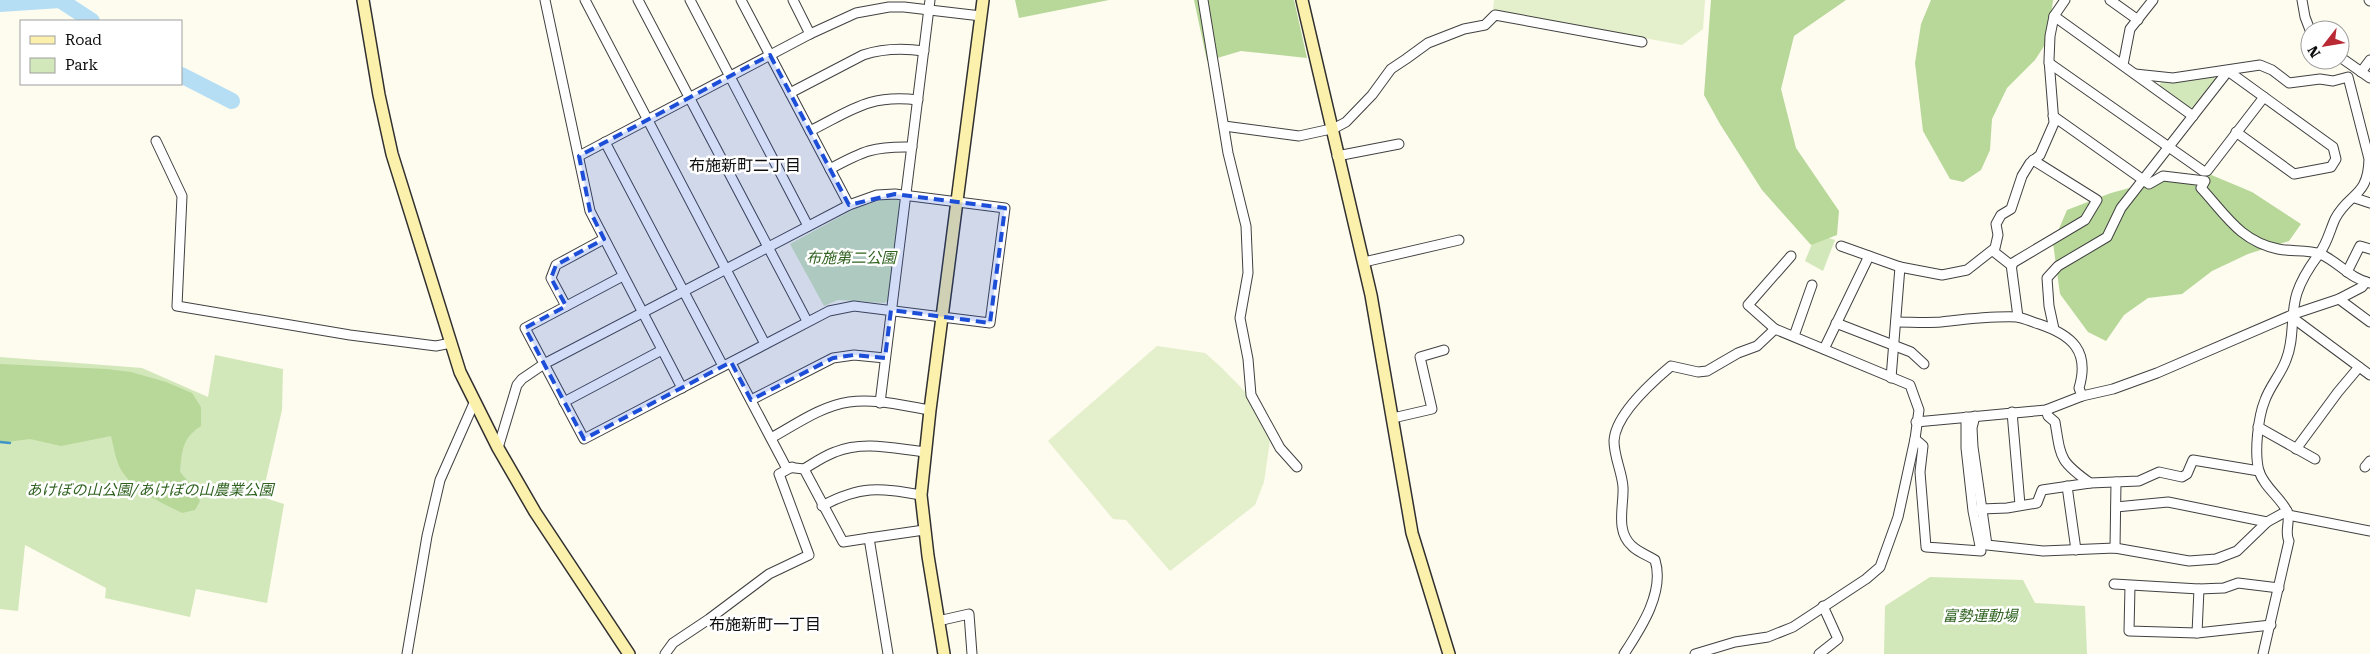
<svg xmlns="http://www.w3.org/2000/svg" width="2370" height="654" viewBox="0 0 2370 654" font-family="'Roboto Serif','Noto Sans JP',serif">
  <rect width="100%" height="100%" fill="#fefbef"/>
  <!-- green -->
  <g fill="#d3e8ba">
    <polygon points="2214,76 2216,79 2195,107 2190,108 2159,87 2161,82"/>
    <polygon points="885,199 898,199 900,204 888,301 884,303 838,300 824,306 790,244 856,208"/>
    <polygon points="1816,234 1835,240 1823,271 1805,261"/>
    <polygon points="215,355 283,369 282,410 262,497 284,504 267,603 196,589 190,617 105,598 106,588 25,545 18,611 0,609 0,357 142,368 208,397"/>
    <polygon points="1930,577 2023,580 2035,603 2085,606 2087,654 1884,654 1885,606"/>
  </g>
  <!-- forest -->
  <g fill="#b7d899">
    <polygon points="1015,0 1109,0 1019,18"/>
    <polygon points="1194,0 1294,0 1307,58 1241,51 1207,61"/>
    <polygon points="1711,0 1846,0 1794,36 1781,89 1796,148 1839,211 1837,235 1811,245 1762,190 1720,124 1704,95"/>
    <polygon points="1931,0 2053,0 2048,40 2035,60 2007,88 1992,119 1990,150 1981,170 1963,182 1950,179 1923,131 1915,63 1921,24"/>
    <polygon points="2209,174 2252,192 2301,224 2289,241 2248,254 2212,271 2182,294 2148,298 2124,315 2106,341 2088,332 2060,294 2053,243 2067,210 2111,193 2155,181"/>
    <path d="M0,364L107,369L131,372L166,382L192,393L201,407V426C182,438 182,451 180,472L193,487L200,501L195,510L182,513C162,503 137,492 123,473C116,463 114,448 111,436L61,446L30,439L0,443Z"/>
  </g>
  <!-- pitch -->
  <g fill="#e4efcb">
    <polygon points="1494,0 1705,0 1703,29 1682,45 1493,10"/>
    <polygon points="1157,346 1205,353 1222,368 1256,403 1271,434 1264,482 1255,505 1170,571 1126,520 1113,519 1048,441"/>
  </g>
  <g fill="none" stroke-linecap="round" stroke-linejoin="round">
    <!-- stream -->
    <polyline stroke="#3f95c8" stroke-width="2.5" points="0,442 10,443"/>
    <!-- river -->
    <g stroke="#b5def4" stroke-width="16">
      <polyline points="0,4 60,0 92,21"/>
      <polyline points="181,75 232,101"/>
    </g>
    <defs>
      <g id="street">
        <polyline points="545,0 590,211 682,388"/>
        <polyline points="585,0 765,344"/>
        <polyline points="638,0 807,321"/>
        <polyline points="690,0 808,226"/>
        <polyline points="741,0 849,205"/>
        <polyline points="793,0 810,34"/>
        <polyline points="1203,0 1228,153 1246,226 1248,273 1240,318 1248,359 1251,395 1280,448 1297,467"/>
        <polyline points="2110,0 2138,20"/>
        <polyline points="2302,0 2305,17 2310,30"/>
        <polyline points="2369,0 2370,1"/>
        <polyline points="2054,16 2193,116"/>
        <polyline points="2340,57 2370,78"/>
        <polyline points="2049,63 2203,171 2207,171 2264,97"/>
        <polyline points="2123,65 2130,29 2153,0"/>
        <polyline points="2228,71 2333,147 2336,159 2331,167 2294,174 2236,132"/>
        <polyline points="2361,72 2370,60"/>
        <path d="M2135,74L2173,78L2260,65L2272,70L2289,83L2320,79L2333,81L2348,77L2369,159C2368,198 2349,192 2335,219C2330,230 2327,244 2319,254C2310,266 2302,278 2297,293C2290,314 2295,339 2286,360C2281,374 2270,386 2265,400C2258,417 2254,453 2259,471C2264,487 2280,497 2287,511C2291,521 2284,532 2289,541L2263,654"/>
        <path d="M790,93L863,55C884,48 903,48 924,51"/>
        <path d="M2053,116L2149,184L2163,176L2205,181L2201,188C2226,215 2240,241 2278,249C2291,252 2308,249 2320,254C2338,261 2350,279 2370,283"/>
        <polyline points="1224,126 1299,136 1331,129"/>
        <polyline points="1331,130 1346,122 1372,95 1391,69 1406,59 1428,43 1464,29 1485,25 1495,15 1642,42"/>
        <path d="M810,131C852,110 869,94 918,100"/>
        <polyline points="156,141 182,196 177,306 350,335 436,346 451,343"/>
        <polyline points="605,142 723,366"/>
        <polyline points="579,156 810,34 856,13 889,7 904,7 981,16"/>
        <polyline points="1337,156 1399,144"/>
        <path d="M830,169C863,151 874,146 912,147"/>
        <polyline points="2355,198 2370,203"/>
        <polyline points="1841,246 1900,267"/>
        <polyline points="1993,251 2012,266"/>
        <polyline points="1364,262 1459,240"/>
        <polyline points="2347,272 2360,246 2370,249"/>
        <polyline points="2339,299 2370,322"/>
        <polyline points="566,306 551,278 556,265 604,239"/>
        <polyline points="2018,317 2011,264 2085,220 2097,200 2033,160"/>
        <polyline points="2293,318 2370,375"/>
        <path d="M1896,322C1911,322 1926,323 1941,322C1968,319 1990,316 2017,317C2024,318 2032,322 2039,324C2072,335 2090,351 2079,388L2082,396"/>
        <polyline points="1836,323 1911,352 1924,364"/>
        <polyline points="2054,329 2049,306 2047,278 2058,266 2107,237 2121,208 2228,71"/>
        <polyline points="1794,336 1812,285"/>
        <polyline points="1824,349 1869,256"/>
        <polyline points="731,363 786,467 804,469 843,542 869,538 888,654"/>
        <polyline points="1891,378 1900,267 1942,275 1967,270 1995,248 1998,235 1996,224 2001,215 2011,209 2022,176 2030,163 2040,155 2054,123 2049,60 2050,36 2054,16 2065,0"/>
        <polyline points="751,400 833,358 854,355 885,358"/>
        <polyline points="564,402 662,350"/>
        <polyline points="880,403 930,0"/>
        <path d="M2046,410L2048,416L2055,422C2061,458 2059,461 2090,483"/>
        <polyline points="2012,412 2020,505"/>
        <polyline points="1975,416 1972,428 1973,447 1987,545 2043,551 2115,548 2189,561 2216,559 2237,551 2267,522 2287,511"/>
        <polyline points="1393,418 1432,409 1420,357 1444,350"/>
        <polyline points="1916,422 2046,410 2082,396 2113,389 2157,373 2294,314 2339,299 2362,287 2366,282"/>
        <polyline points="2258,427 2315,459"/>
        <path d="M771,438C795,425 821,406 849,402C875,398 904,406 930,410"/>
        <polyline points="1915,439 1923,446 1920,472 1926,547 1981,551 1973,511 1966,448 1966,417"/>
        <polyline points="498,448 517,385 522,379 544,364 849,205 877,195 895,194 1005,208 990,323 854,306 829,311 584,439 525,328 623,276"/>
        <polyline points="2296,449 2338,392 2359,367"/>
        <polyline points="2365,467 2370,461"/>
        <path d="M804,469C814,463 824,456 835,452C864,440 896,449 926,452"/>
        <polyline points="2067,486 2076,550"/>
        <path d="M822,506C861,485 879,488 921,495"/>
        <polyline points="2116,507 2168,502 2267,522"/>
        <polyline points="1981,509 2007,508 2037,503 2042,490 2090,483 2139,481 2159,472 2182,477 2187,474 2193,460 2259,471"/>
        <polyline points="2288,515 2370,531"/>
        <polyline points="869,538 924,530"/>
        <polyline points="2115,548 2116,482"/>
        <polyline points="2114,584 2199,589 2224,588 2238,583 2279,588"/>
        <polyline points="2130,586 2129,631 2197,633 2271,625"/>
        <polyline points="938,621 969,614 972,654"/>
        <polyline points="2197,633 2199,589"/>
        <polyline points="407,654 427,536 440,480 474,403"/>
        <polyline points="665,654 673,643 709,619 769,574 809,555 779,474 792,467"/>
        <path d="M1624,654C1641,628 1665,592 1655,560C1647,555 1638,552 1632,546C1615,531 1624,506 1623,487C1622,472 1614,457 1614,441C1615,415 1652,382 1671,366L1698,372L1707,371L1738,353L1757,346L1775,329"/>
        <polyline points="1695,654 1735,642 1768,637 1793,627 1866,579 1880,567 1898,517 1915,439 1919,410 1910,385 1775,329 1748,305 1791,256"/>
        <polyline points="1819,654 1838,639 1823,606"/>
      </g>
      <g id="secondary">
        <polyline points="363,0 379,95 392,154 460,372 498,448 535,512 629,654"/>
        <polyline points="1302,0 1371,295 1412,533 1449,654"/>
        <polyline points="944,654 928,556 921,495 930,410 983,0"/>
      </g>
    </defs>
    <!-- street casing -->
    <use href="#street" stroke="#414141" stroke-width="11"/>
    <!-- secondary casing -->
    <use href="#secondary" stroke="#303030" stroke-width="14"/>
    <!-- street -->
    <use href="#street" stroke="#fff" stroke-width="9"/>
    <!-- secondary -->
    <use href="#secondary" stroke="#fcf1ac" stroke-width="11"/>
  </g>
  <!-- marked area -->
  <path fill="#1d4ed8" fill-opacity="0.2" stroke="#1d4ed8" stroke-width="4" stroke-dasharray="10 6" stroke-linejoin="round" d="M770,55L849,205L895,194L1005,208L990,323L891,310L885,358L854,355L833,358L751,400L731,362L584,439L525,328L566,306L551,278L556,265L604,239L590,211L579,156Z"/>
  <g text-anchor="middle" stroke-width="5" stroke-linejoin="round" paint-order="stroke">
    <!-- park labels -->
    <g font-size="15" font-style="italic" fill="#306320" stroke="#fff">
      <text x="851" y="263">布施第二公園</text>
      <text x="150" y="495">あけぼの山公園/あけぼの山農業公園</text>
      <text x="1980" y="621">富勢運動場</text>
    </g>
    <!-- neighbourhood labels -->
    <g font-size="16" fill="#0e0e0e" stroke="#fff">
      <text x="745" y="171">布施新町二丁目</text>
      <text x="765" y="630">布施新町一丁目</text>
    </g>
  </g>
  <!-- legend -->
  <rect x="20" y="20" width="162" height="65" fill="#ffffff" stroke="#9f9f9f"/>
  <rect x="30" y="36" width="25" height="8" fill="#fcf1ac" stroke="#9f9f9f"/>
  <text x="65" y="45" font-size="15" fill="#0e0e0e">Road</text>
  <rect x="30" y="58" width="25" height="15" fill="#d3e8ba" stroke="#9f9f9f"/>
  <text x="65" y="70" font-size="15" fill="#0e0e0e">Park</text>
  <!-- north arrow -->
  <g transform="translate(2325 45) rotate(239)"><circle r="24" fill="#ffffff" stroke="#9f9f9f"/>
  <path d="M0-4L9 19L0 12L-9 19Z" fill="#b92a35"/>
  <text y="-8" font-size="14" font-weight="bold" text-anchor="middle" fill="#0e0e0e">N</text>
  </g>
</svg>
